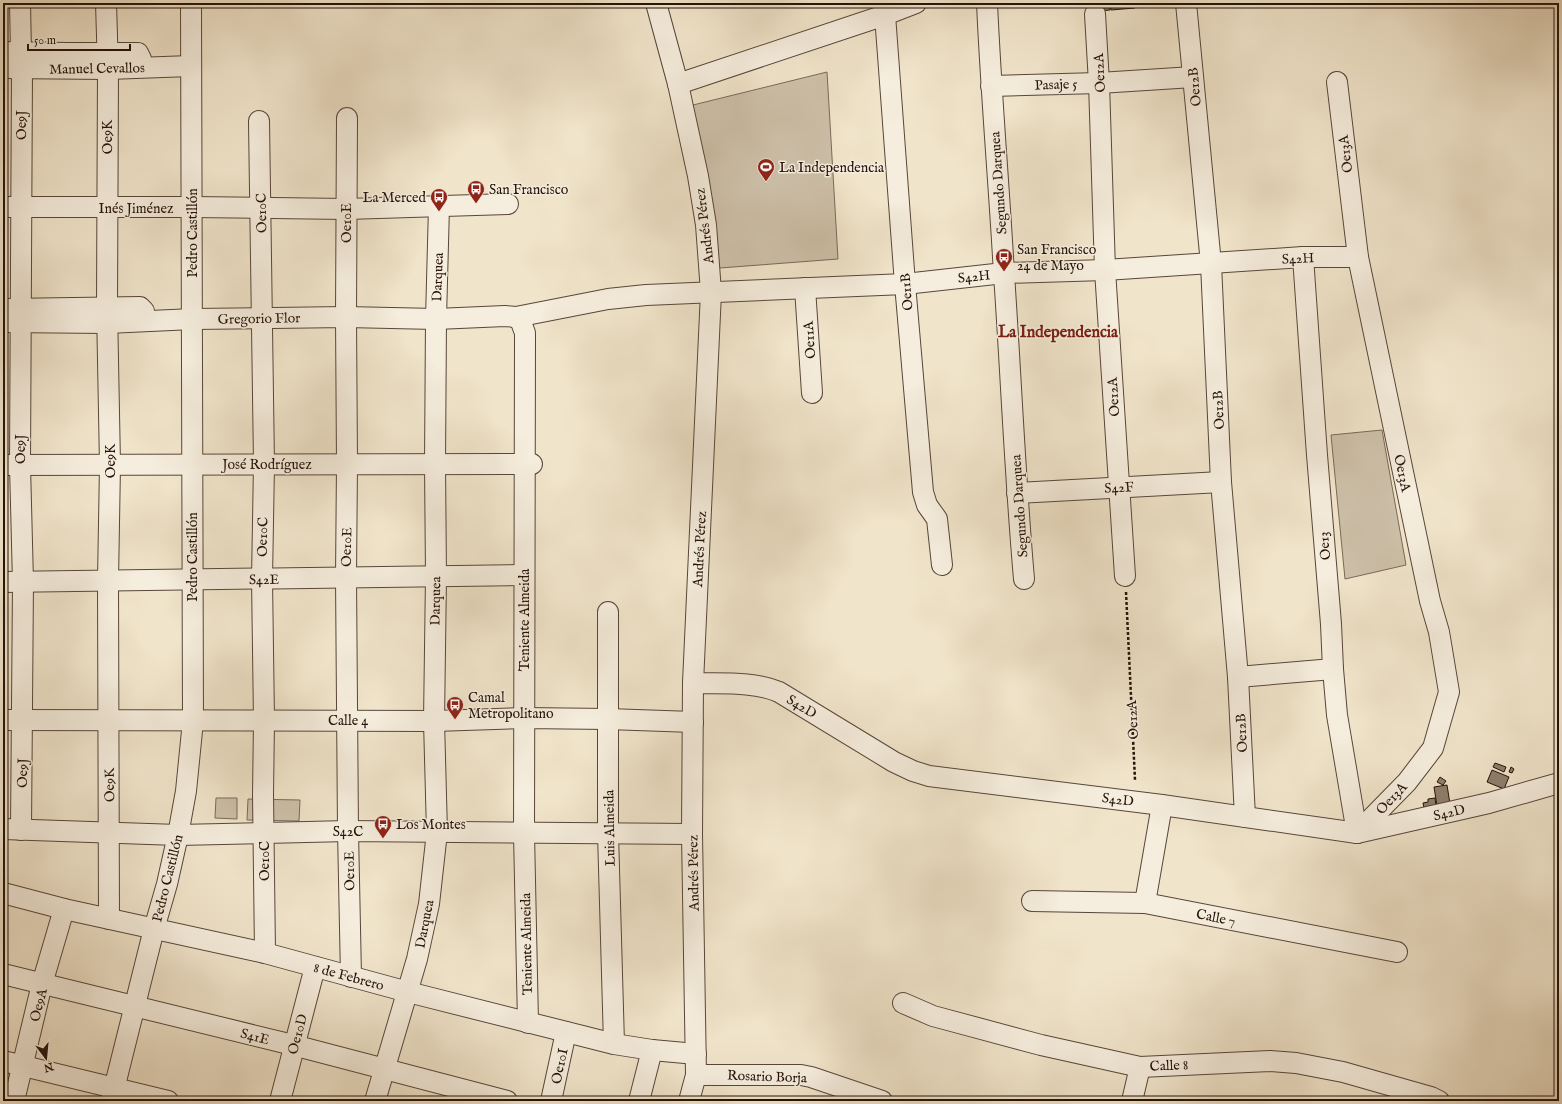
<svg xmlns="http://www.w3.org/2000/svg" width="1562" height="1104" viewBox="0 0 1562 1104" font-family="'IM FELL English',serif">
  <rect width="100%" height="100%" fill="#f0e4ca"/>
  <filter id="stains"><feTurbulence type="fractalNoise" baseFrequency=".005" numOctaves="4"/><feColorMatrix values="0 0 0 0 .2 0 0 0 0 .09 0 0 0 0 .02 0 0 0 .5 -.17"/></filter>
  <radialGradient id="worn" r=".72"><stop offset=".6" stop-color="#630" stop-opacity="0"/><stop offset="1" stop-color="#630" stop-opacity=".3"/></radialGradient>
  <!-- green -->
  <g fill="#cdc0a9" stroke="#796959">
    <polygon points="827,72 838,259 707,269 693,105"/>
    <polygon points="1382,430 1406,565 1345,579 1331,435"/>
    <polygon points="216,798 237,798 237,819 215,818"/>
    <polygon points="248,799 300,800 299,821 247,820"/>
  </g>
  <!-- building -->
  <g fill="#8f7f6d" stroke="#251209">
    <polygon points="1097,3 1110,3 1110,10 1099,11"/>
    <polygon points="1110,3 1135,3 1135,8 1111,10"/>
    <polygon points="1495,763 1506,767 1504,772 1493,767"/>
    <polygon points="1511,767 1514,769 1512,773 1509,772"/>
    <polygon points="1492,770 1509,777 1504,789 1487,782"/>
    <polygon points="1440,777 1446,781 1443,785 1437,782"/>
    <polygon points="1447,785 1450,804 1437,806 1434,787"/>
    <polygon points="1435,798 1436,806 1424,808 1423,803 1428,802 1428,799"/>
  </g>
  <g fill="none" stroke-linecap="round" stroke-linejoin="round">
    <defs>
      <g id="minor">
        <polyline points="20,3 21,53"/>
        <polyline points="106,3 108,69 107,308 110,465 108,581 109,919"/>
        <polyline points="656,3 678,84 698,176 706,225 711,292 693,683 692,834 696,1075 689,1101"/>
        <path d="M987,3C991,94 999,184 1004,274C1011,376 1015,477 1024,579"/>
        <polyline points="1186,3 1211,264 1221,482 1238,677 1245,817"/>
        <polyline points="1095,14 1099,83 1105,270 1125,576"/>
        <polyline points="885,15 905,284 923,492 927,505 937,519 942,565"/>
        <polyline points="3,52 68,53 69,66"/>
        <polyline points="68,53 138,53 141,59 141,67"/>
        <polyline points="3,68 108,69 191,66"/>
        <polyline points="1337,82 1358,257 1430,601 1439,632 1449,692 1433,748 1407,782 1357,833"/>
        <polyline points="678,84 885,15 916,3"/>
        <polyline points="991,86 1099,83 1193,77"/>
        <polyline points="347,118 346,317 347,464 346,577 348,831 351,977"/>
        <polyline points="259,121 264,464 262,579 264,721 263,795 265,953"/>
        <polyline points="3,207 192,207 346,209 508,204"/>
        <polyline points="1303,257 1317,455 1331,624 1333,669 1337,715 1357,833"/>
        <polyline points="805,288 812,393"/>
        <polyline points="8,309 140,307 144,311 145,321"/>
        <polyline points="516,317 521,322 525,333 524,833 528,1023"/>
        <polyline points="3,322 107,323 193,319 346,317 436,319 505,316 516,317 608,299 646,295 905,284 1004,273 1105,270 1303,257 1358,257"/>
        <polyline points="3,465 532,464"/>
        <polyline points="1017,493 1221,482"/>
        <polyline points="3,582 524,575"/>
        <polyline points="608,612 608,833 614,1044"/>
        <polyline points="1238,677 1333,669"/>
        <path d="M693,683C723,684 752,681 779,692L894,762L913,771L929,776L1162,805L1357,833L1489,803L1559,783"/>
        <polyline points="3,720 434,721 524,718 608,719 693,722"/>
        <polyline points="3,829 178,835 348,831 692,834"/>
        <polyline points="21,830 23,582 20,465 22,68"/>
        <polyline points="3,893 64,909 265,953 408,992 614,1044 652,1050 696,1054"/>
        <polyline points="1032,901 1145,903 1397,952"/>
        <polyline points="1145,903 1162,805"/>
        <polyline points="3,974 293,1045 507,1101"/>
        <polyline points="903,1003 933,1016 1041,1045 1140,1067 1270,1061 1296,1063 1343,1072 1431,1097 1439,1101"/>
        <polyline points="3,1061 168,1101"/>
        <polyline points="696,1075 801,1075 811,1077 882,1101"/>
        <polyline points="14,1101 42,984 64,909"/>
        <polyline points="111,1101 154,929 167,884 178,835 186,791 193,721 191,3"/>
        <polyline points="280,1101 315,967"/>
        <polyline points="375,1101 417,959 429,904 437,832 434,721 436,576 435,464 436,319 439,206"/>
        <polyline points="551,1101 566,1032"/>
        <polyline points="639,1101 652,1050"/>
        <polyline points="1132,1101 1140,1067"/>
      </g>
    </defs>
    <!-- minor casing -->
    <use href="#minor" stroke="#584639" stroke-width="22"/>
    <!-- path -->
    <polyline stroke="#251209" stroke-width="2.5" stroke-dasharray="3 2" stroke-linecap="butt" points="1126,592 1135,780"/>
    <!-- minor -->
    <use href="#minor" stroke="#f5eddd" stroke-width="20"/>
  </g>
  <!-- icons -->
  <defs>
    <symbol id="stadium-pin" viewBox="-11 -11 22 30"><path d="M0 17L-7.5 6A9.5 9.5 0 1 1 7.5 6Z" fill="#8f2418" stroke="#f5eddd"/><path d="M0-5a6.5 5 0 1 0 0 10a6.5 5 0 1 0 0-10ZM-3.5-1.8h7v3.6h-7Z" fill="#fff"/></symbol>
    <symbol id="bus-pin" viewBox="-11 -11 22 30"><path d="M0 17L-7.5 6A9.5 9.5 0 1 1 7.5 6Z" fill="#8f2418" stroke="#f5eddd"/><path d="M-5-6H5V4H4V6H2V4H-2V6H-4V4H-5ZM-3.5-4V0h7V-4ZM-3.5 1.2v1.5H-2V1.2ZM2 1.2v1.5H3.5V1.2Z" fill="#fff"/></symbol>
  </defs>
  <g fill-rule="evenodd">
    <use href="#stadium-pin" x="756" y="157" width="20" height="27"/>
    <use href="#bus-pin" x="466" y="179" width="20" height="27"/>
    <use href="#bus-pin" x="429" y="187" width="20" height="27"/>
    <use href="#bus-pin" x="994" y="247" width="20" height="27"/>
    <use href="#bus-pin" x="445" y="695" width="20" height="27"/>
    <use href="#bus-pin" x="373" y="814" width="20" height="27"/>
  </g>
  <g text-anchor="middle" stroke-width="3" stroke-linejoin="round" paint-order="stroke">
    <!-- street labels -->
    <g font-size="14" fill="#251209" stroke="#f5eddd">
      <text transform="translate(97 68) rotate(-1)" y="5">Manuel Cevallos</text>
      <text transform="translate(1099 73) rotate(-93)" y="5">Oe12A</text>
      <text transform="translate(1056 84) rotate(-2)" y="5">Pasaje 5</text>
      <text transform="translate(1194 87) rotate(-95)" y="5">Oe12B</text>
      <text transform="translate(21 125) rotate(-90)" y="5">Oe9J</text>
      <text transform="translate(107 137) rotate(-90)" y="5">Oe9K</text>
      <text transform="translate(1345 154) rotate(-97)" y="5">Oe13A</text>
      <text transform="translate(998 183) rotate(-94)" y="5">Segundo Darquea</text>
      <text x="136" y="213">Inés Jiménez</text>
      <text transform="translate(261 213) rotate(-91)" y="5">Oe10C</text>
      <text transform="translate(346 223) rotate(-90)" y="5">Oe10E</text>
      <text transform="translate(704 226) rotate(-97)" y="5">Andrés Pérez</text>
      <text transform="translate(192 233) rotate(-90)" y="5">Pedro Castillón</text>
      <text transform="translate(1298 258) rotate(-3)" y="5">S42H</text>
      <text transform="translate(974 276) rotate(-6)" y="5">S42H</text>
      <text transform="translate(437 277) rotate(-88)" y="5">Darquea</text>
      <text transform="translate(906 292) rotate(-95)" y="5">Oe11B</text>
      <text transform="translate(259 318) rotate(-1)" y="5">Gregorio Flor</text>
      <text transform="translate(809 340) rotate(-94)" y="5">Oe11A</text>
      <text transform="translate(1113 397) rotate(-94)" y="5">Oe12A</text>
      <text transform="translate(1218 410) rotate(-93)" y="5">Oe12B</text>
      <text transform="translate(20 449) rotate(-90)" y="5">Oe9J</text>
      <text transform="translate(110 461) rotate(-90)" y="5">Oe9K</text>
      <text x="267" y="469">José Rodríguez</text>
      <text transform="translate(1403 473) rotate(78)" y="5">Oe13A</text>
      <text transform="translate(1119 487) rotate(-3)" y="5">S42F</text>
      <text transform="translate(1019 506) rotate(-94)" y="5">Segundo Darquea</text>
      <text transform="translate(262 537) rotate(-89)" y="5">Oe10C</text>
      <text transform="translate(1324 546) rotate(-95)" y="5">Oe13</text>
      <text transform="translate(346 547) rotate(-89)" y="5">Oe10E</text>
      <text transform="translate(699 549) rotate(-87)" y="5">Andrés Pérez</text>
      <text transform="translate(192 557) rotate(-90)" y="5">Pedro Castillón</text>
      <text transform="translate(264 579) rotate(-1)" y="5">S42E</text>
      <text transform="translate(435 601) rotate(-89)" y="5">Darquea</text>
      <text transform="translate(524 620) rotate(-90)" y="5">Teniente Almeida</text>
      <text transform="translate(802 706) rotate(31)" y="5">S42D</text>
      <text x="348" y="725">Calle 4</text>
      <text transform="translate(1132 720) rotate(-93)" y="5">Oe12A</text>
      <text transform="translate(1241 733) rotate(-93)" y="5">Oe12B</text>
      <text transform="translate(22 773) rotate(-89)" y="5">Oe9J</text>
      <text transform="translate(109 785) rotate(-91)" y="5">Oe9K</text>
      <text transform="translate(1391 798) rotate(-47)" y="5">Oe13A</text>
      <text transform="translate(1118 799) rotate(7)" y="5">S42D</text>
      <text transform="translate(1449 812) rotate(-13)" y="5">S42D</text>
      <text transform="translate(609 828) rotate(-91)" y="5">Luis Almeida</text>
      <text x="348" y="836">S42C</text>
      <text transform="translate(264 861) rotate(-90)" y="5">Oe10C</text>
      <text transform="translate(349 871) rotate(-91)" y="5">Oe10E</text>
      <text transform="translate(693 873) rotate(-91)" y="5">Andrés Pérez</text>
      <text transform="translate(167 878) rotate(-76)" y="5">Pedro Castillón</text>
      <text transform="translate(1216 917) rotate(11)" y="5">Calle 7</text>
      <text transform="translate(424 924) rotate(-79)" y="5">Darquea</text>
      <text transform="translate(526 944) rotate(-91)" y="5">Teniente Almeida</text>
      <text transform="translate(349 976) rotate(15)" y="5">8 de Febrero</text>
      <text transform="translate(38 1005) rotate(-76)" y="5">Oe9A</text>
      <text transform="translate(297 1034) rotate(-75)" y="5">Oe10D</text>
      <text transform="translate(255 1036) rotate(14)" y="5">S41E</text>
      <text transform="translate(1169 1065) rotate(-2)" y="5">Calle 8</text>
      <text transform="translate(559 1066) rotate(-78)" y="5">Oe10I</text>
      <text transform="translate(767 1076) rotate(2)" y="5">Rosario Borja</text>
    </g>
    <!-- poi labels -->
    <g font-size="14" fill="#251209" stroke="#f5eddd" text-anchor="start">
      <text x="779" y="172">La Independencia</text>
      <text x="489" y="194">San Francisco</text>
      <text x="426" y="202" text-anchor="end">La Merced</text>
      <text x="1017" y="254">San Francisco<tspan x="1017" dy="16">24 de Mayo</tspan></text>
      <text x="468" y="702">Camal<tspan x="468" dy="16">Metropolitano</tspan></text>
      <text x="396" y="829">Los Montes</text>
    </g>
    <!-- quarter labels -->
    <g font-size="16" font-weight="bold" fill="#7a1f14" stroke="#f5eddd">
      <text x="1058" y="337">La Independencia</text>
    </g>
  </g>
  <!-- margin -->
  <rect width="1562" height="1104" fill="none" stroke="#f0e4ca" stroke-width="16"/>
  <rect x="4" y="4" width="1554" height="1096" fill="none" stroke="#251209" stroke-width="2"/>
  <rect x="8" y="8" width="1546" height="1088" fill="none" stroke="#251209"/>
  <!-- north arrow -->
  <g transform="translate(46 1058) rotate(164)" stroke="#f5eddd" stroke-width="3" paint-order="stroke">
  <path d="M0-3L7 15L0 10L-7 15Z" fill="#251209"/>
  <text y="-6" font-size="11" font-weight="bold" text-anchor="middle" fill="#251209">N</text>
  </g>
  <!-- scale -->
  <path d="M28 44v6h102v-6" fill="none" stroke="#251209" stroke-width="2"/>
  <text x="34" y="44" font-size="12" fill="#251209" stroke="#f5eddd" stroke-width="3" paint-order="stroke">50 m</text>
  <rect width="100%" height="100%" filter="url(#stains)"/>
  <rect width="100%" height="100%" fill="url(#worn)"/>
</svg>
